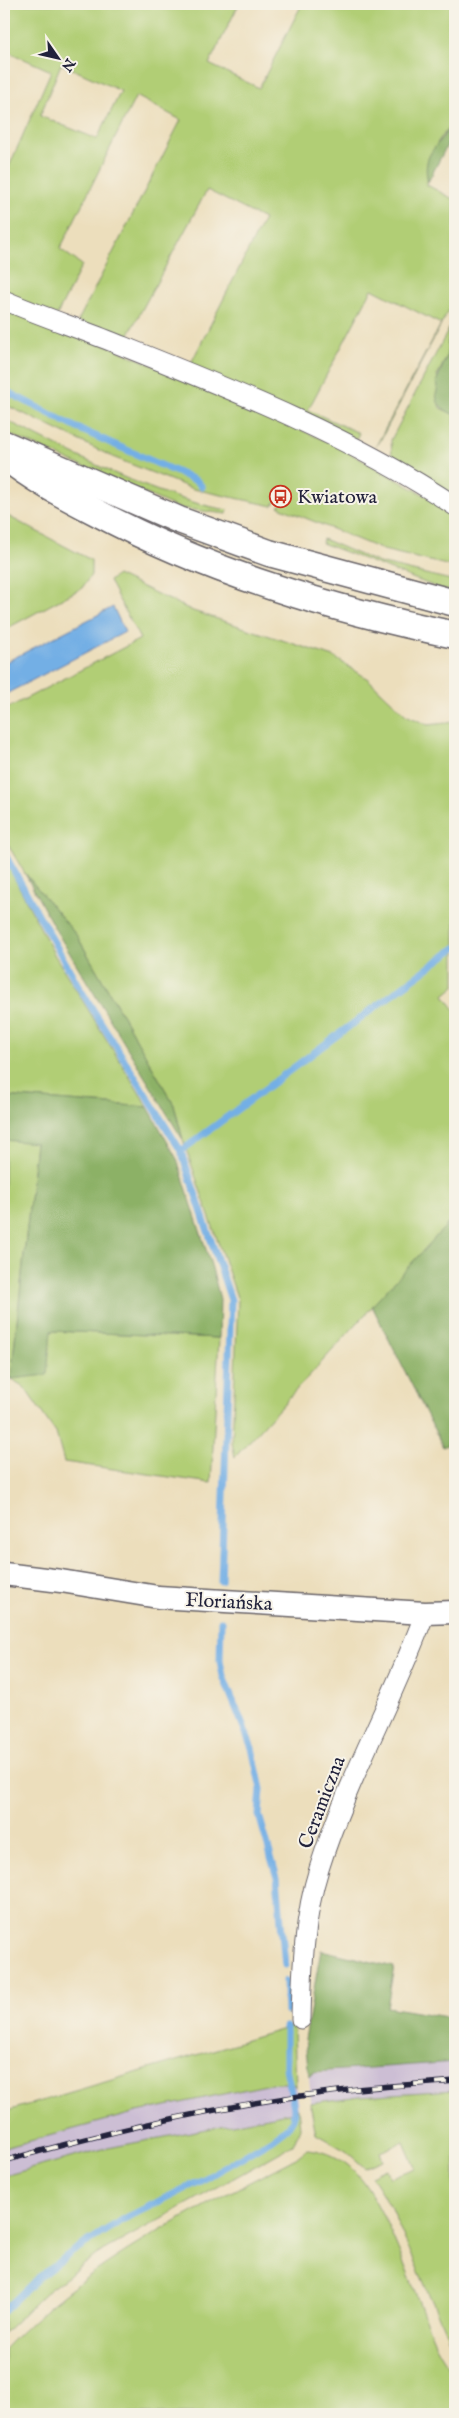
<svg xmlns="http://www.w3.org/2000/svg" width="459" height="2418" viewBox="0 0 459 2418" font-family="'IM FELL English',serif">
  <rect width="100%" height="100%" fill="#f7f3e8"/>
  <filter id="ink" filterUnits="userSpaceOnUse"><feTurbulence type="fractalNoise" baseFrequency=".02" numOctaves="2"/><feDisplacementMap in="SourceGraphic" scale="10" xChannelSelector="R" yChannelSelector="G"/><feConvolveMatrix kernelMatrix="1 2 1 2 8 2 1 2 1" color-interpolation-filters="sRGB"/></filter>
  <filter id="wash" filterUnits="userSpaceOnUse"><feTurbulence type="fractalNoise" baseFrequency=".0096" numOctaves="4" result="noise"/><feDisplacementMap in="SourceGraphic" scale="20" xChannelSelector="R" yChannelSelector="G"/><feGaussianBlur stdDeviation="1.12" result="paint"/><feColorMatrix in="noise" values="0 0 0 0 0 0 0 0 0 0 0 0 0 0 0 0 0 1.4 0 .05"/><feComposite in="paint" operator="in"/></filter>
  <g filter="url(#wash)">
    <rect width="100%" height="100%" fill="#ecdebc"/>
    <!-- industrial -->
    <g fill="#ccbed4">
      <polygon points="455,2062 455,2112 312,2111 309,2077 314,2073"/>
      <polygon points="276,2083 291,2083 296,2087 298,2108 294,2112 103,2149 4,2176 4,2148 137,2112"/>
    </g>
    <!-- green -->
    <g fill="#b1ce75" stroke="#6a7858" fill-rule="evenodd">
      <path d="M4,4H239L209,64L259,88L302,4H455V106L450,126L439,140L428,161L427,185L455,200V298L379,443L376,446L441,324L372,289L308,410L359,433L355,442L189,367L264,219L207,190L125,341L78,321L181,120L136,96L60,249L82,265L57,315L4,294V178L51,71L4,50ZM61,64L121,91L97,139L40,116Z"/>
      <polygon points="4,307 102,343 333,444 455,512 455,567 383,550 279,507 288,494 279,489 274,498 276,500 273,506 193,489 115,458 4,404"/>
      <polygon points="455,317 449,332 447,356 437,376 439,386 436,394 440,408 455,415 455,499 392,458 391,440"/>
      <path d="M4,419C71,453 154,498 228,510L227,514L178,508L4,432Z"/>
      <polygon points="4,514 91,560 91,575 82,588 4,630"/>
      <polygon points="323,539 379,563 455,581 455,593 438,588 322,543"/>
      <polygon points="117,575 193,611 334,657 368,679 406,715 428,725 455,722 455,986 444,995 455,1010 455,1216 235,1457 232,1443 238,1300 183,1140 174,1105 77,936 24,872 4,838 4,710 140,639 109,581"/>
      <polygon points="4,858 54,954 148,1107 4,1096"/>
      <polygon points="4,1140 36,1142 11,1378 51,1331 219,1338 211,1483 64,1462 56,1433 24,1387 4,1374"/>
      <polygon points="294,2026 296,2087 291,2083 276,2083 137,2112 4,2148 4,2112"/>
      <polygon points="455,2090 455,2353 390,2206 371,2176 387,2169 390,2178 415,2168 404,2142 380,2152 383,2160 365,2168 346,2151 316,2134 310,2103 360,2096"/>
      <polygon points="298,2108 300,2128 293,2145 96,2255 45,2293 4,2333 4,2176 103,2149 294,2112"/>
      <path d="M307,2149C322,2150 337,2156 349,2166C385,2197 415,2297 435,2343C440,2356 451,2367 455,2380C458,2390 455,2404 455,2414H4V2349C85,2263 193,2212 296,2158Z"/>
    </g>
    <!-- forest -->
    <g fill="#8cb166" stroke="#576a50">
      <path d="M455,106V130L428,182C421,153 437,149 448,129C452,122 452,114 455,106Z"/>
      <path d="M455,320V415C441,409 433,403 438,386L436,382L447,356L449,332Z"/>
      <polygon points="24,872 77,936 174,1105 183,1140 55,929"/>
      <polygon points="4,1096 148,1107 177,1159 212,1268 220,1299 219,1338 51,1331 47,1375 11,1379 36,1143 4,1140"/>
      <polygon points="455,1216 455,1441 443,1447 372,1306"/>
      <polygon points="321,1950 394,1967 387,2007 447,2017 455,2010 455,2062 314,2072 309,2077 305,2039"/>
    </g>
    <!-- water -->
    <polygon fill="#73afe5" stroke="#4a6890" points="113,607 125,632 4,695 4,663"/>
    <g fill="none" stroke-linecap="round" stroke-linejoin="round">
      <!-- stream -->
      <g stroke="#73afe5" stroke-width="7">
        <polyline points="4,390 77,428 197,481 202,487"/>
        <polyline points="4,853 79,987 181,1151 231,1300 221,1581"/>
        <polyline points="181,1151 455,948"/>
        <polyline points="221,1621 220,1661 223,1676 252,1748 261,1789 259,1815 277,1878 285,1965"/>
        <polyline points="286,1981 287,2011"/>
        <polyline points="4,2311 38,2278 72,2252 122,2220 206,2178 271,2140 288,2127 293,2119 294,2107 286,2068 286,2027"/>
      </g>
    </g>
  </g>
  <g filter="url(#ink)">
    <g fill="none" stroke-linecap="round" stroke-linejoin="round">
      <defs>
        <g id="minor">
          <path d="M4,300C38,315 75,327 110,341C228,388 349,435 455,506"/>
          <path d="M301,2019C302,1969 304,1916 319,1869C347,1780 393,1700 425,1613"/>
        </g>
        <polyline id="tertiary" points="4,1574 61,1581 158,1597 425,1613 455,1612"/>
        <g id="secondary">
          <polyline points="4,444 179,520 269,553 455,603"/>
          <path d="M4,456C31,478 63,495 94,511C208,572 330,609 455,635"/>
        </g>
      </defs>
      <!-- minor casing -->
      <use href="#minor" stroke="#696468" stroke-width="21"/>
      <!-- tertiary casing -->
      <use href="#tertiary" stroke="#696468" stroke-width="25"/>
      <!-- secondary casing -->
      <use href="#secondary" stroke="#696468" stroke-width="29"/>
      <!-- minor -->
      <use href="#minor" stroke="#fff" stroke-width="19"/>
      <!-- tertiary -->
      <use href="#tertiary" stroke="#fff" stroke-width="22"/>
      <!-- secondary -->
      <use href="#secondary" stroke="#fff" stroke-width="26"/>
      <defs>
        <path id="rail" d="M4,2161C108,2132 215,2106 323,2093C367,2087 411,2085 455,2081"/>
      </defs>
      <!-- rail casing -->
      <use href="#rail" stroke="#22223b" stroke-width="5.5"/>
      <!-- rail -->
      <use href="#rail" stroke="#f7f3e8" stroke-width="4" stroke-dasharray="11" stroke-linecap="butt"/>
    </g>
  </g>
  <!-- icons -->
  <defs>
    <symbol id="bus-ring" viewBox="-11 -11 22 22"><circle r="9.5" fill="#f7f3e8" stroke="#c8321e" stroke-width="1.5"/><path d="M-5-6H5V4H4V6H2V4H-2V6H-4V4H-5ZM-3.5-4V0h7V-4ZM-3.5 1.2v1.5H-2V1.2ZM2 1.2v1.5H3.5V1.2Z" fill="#c8321e"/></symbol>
  </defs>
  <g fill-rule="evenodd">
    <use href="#bus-ring" x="268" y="484" width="25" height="25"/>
  </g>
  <g text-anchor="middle" stroke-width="4" stroke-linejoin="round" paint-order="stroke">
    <!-- poi labels -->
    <g font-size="20" fill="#22223b" stroke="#f7f3e8" text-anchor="start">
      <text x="297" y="503">Kwiatowa</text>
    </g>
    <!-- street labels -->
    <g font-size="20" fill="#22223b" stroke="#f7f3e8">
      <text transform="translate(229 1601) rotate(3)" y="7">Floriańska</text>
      <text transform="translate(321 1802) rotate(-69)" y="7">Ceramiczna</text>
    </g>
  </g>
  <!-- margin -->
  <rect width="459" height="2418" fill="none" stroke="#f7f3e8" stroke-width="20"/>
  <!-- north arrow -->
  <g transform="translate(58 58) rotate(124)" stroke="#f7f3e8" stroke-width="4" paint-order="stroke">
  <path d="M0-4L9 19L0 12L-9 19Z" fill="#22223b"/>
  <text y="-8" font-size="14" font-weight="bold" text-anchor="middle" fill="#22223b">N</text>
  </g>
</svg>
